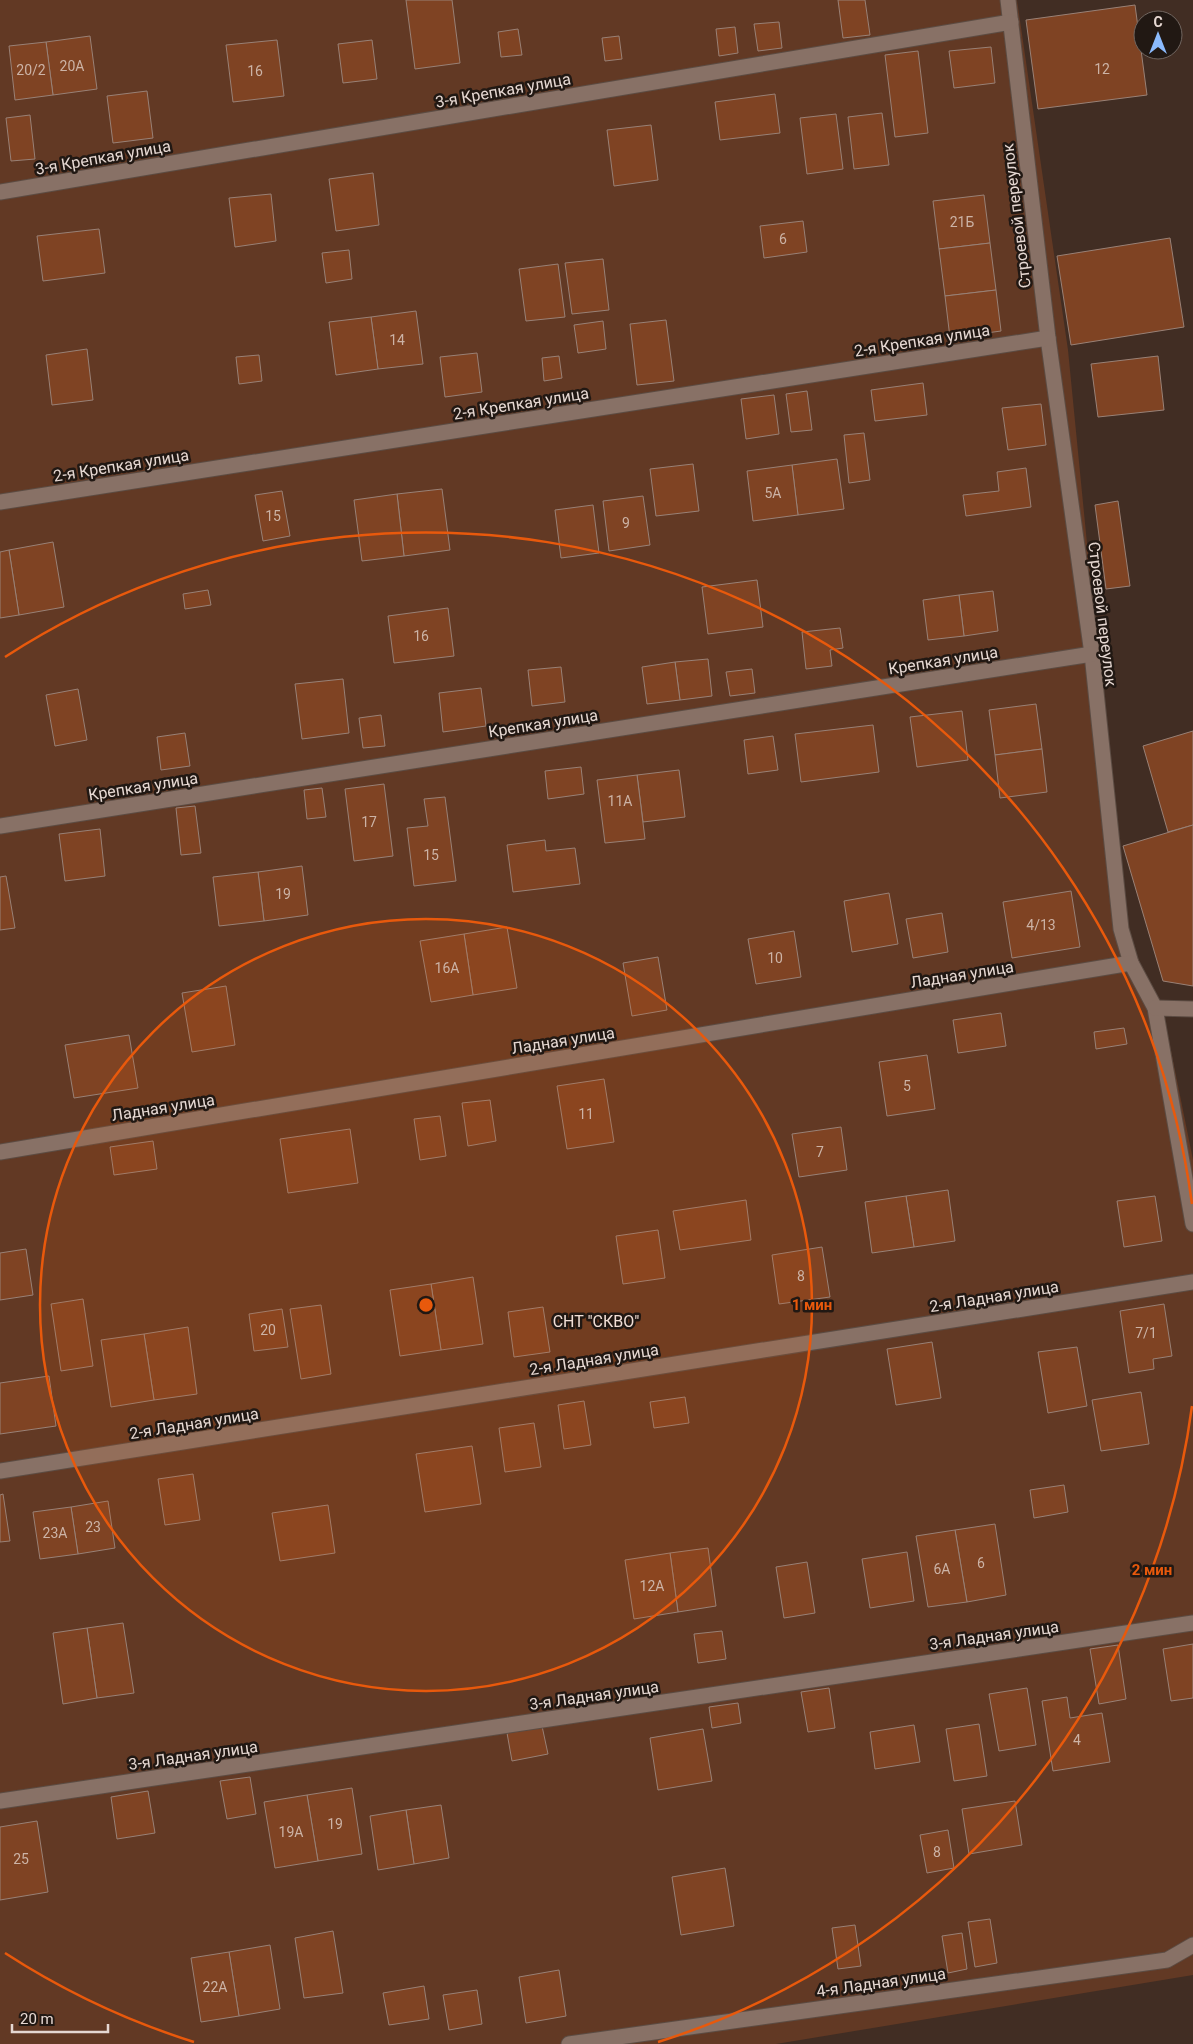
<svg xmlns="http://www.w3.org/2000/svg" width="1193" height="2044" viewBox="0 0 1193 2044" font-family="Roboto,sans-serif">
  <rect width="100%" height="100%" fill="#412d23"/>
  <!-- green -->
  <polygon fill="#623924" points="0,0 1017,0 1068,350 1125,930 1164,1016 1193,1160 1193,1975 776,2044 0,2044"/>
  <!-- building -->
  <g fill="#7f4323" stroke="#998176">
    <polygon points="406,0 452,0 460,63 415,69"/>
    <polygon points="838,0 865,0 870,35 843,38"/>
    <polygon points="1135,5 1147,95 1038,109 1026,20"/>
    <polygon points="779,22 782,48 758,51 754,24"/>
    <polygon points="735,27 738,53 719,56 716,29"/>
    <polygon points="518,29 522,55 501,57 498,32"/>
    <polygon points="90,36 97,89 53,95 46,42"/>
    <polygon points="619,36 622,59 605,61 602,38"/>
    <polygon points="277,40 284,96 233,102 226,45"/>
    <polygon points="372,40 377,79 343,83 338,44"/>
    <polygon points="46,42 53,95 15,100 9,46"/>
    <polygon points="991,47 995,83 954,88 949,51"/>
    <polygon points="918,51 928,133 895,137 885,55"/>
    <polygon points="147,91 153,138 113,143 107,96"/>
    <polygon points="775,94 780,133 720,140 715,102"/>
    <polygon points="882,113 889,165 854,169 848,117"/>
    <polygon points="836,114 843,169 807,174 800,118"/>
    <polygon points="30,115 35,159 11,161 6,118"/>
    <polygon points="651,125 658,180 614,186 607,130"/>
    <polygon points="373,173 379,225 336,231 329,179"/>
    <polygon points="271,194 276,241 235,247 229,198"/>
    <polygon points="984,195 990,243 939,249 933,201"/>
    <polygon points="803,221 807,252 764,258 760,226"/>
    <polygon points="99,229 105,273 43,281 37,236"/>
    <polygon points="1170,238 1184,327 1071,345 1057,256"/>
    <polygon points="990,243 996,290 945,296 939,249"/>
    <polygon points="349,250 352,279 326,283 322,253"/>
    <polygon points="603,259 609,310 572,314 565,263"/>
    <polygon points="558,264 565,317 526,321 519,269"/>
    <polygon points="996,290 1001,331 950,338 945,296"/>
    <polygon points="416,311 423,364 378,369 371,317"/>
    <polygon points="371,317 378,369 336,375 329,322"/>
    <polygon points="666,320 674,381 637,385 630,324"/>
    <polygon points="603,321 606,349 578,353 574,325"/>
    <polygon points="87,349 93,400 52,405 46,355"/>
    <polygon points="477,353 482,392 445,397 440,357"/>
    <polygon points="259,355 262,381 239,384 236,357"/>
    <polygon points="559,356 562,378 544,381 542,358"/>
    <polygon points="1158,356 1164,410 1098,417 1091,364"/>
    <polygon points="923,383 927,415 875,421 871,390"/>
    <polygon points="807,391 812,430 791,432 786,394"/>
    <polygon points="774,395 779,434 746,439 741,399"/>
    <polygon points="1041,404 1046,445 1008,450 1002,408"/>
    <polygon points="864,433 870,480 849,483 844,435"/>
    <polygon points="837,459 844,509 798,515 792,465"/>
    <polygon points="693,464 699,511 656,516 650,469"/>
    <polygon points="792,465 798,515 753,521 747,471"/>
    <polygon points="1026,468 1031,507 966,516 963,495 999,491 997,472"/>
    <polygon points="442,489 450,550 404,556 397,494"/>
    <polygon points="282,491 290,536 263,541 255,495"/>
    <polygon points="397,494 404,556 362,561 354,500"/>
    <polygon points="643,496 650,545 609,551 603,501"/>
    <polygon points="1118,501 1130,586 1106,589 1095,505"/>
    <polygon points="593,505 599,553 561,558 555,510"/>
    <polygon points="53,542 64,607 19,615 9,550"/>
    <polygon points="9,550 19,615 0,618 0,552"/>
    <polygon points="757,580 763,627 708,634 702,587"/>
    <polygon points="208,590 211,605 185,609 183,594"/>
    <polygon points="993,591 998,631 964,636 959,595"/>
    <polygon points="959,595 964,636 928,640 923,600"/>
    <polygon points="448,608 454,656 394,663 388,616"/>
    <polygon points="840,628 843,648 830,650 832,666 806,669 802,632"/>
    <polygon points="708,659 712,696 680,700 675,662"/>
    <polygon points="675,662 680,700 647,704 642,667"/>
    <polygon points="561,667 565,702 532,706 528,670"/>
    <polygon points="752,669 755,693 730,696 726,672"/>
    <polygon points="343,679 349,733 302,739 295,684"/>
    <polygon points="481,688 486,726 443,732 439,693"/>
    <polygon points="78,689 87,740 55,746 46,695"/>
    <polygon points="1036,704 1042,749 995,755 989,710"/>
    <polygon points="962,711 968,760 917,767 910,717"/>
    <polygon points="381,715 385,746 363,748 359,718"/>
    <polygon points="873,725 879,772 801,782 795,734"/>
    <polygon points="1193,731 1193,825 1168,832 1143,746"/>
    <polygon points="185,733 190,766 161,770 157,737"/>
    <polygon points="773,736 778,770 748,774 744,740"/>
    <polygon points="1042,749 1047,792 1000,798 995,755"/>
    <polygon points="581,767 584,794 548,799 545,771"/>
    <polygon points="679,770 685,817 643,822 637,775"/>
    <polygon points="637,775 645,839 605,843 597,780"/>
    <polygon points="384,784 393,856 354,861 345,789"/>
    <polygon points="322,788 326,817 307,819 304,790"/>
    <polygon points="445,797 456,881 414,886 407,828 428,826 424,799"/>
    <polygon points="195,806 201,853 181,855 176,808"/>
    <polygon points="1193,825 1193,986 1163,981 1123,846"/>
    <polygon points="100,829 105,876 65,881 59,834"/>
    <polygon points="545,840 546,851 575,848 580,884 513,892 507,845"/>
    <polygon points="302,866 308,915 264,921 258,872"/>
    <polygon points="258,872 264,921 219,926 213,877"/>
    <polygon points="6,876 15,928 0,930 0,877"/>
    <polygon points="1071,891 1080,947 1012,958 1003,902"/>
    <polygon points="889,893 898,944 852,952 844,901"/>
    <polygon points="942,913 948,952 913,958 906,919"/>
    <polygon points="507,927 517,988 473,995 464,934"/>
    <polygon points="794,931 801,977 756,984 748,939"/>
    <polygon points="464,934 473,995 431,1002 420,941"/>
    <polygon points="658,957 667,1010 632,1016 623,963"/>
    <polygon points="226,986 235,1045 192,1052 182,993"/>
    <polygon points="1001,1013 1006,1046 958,1053 953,1020"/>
    <polygon points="1124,1028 1127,1044 1096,1049 1094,1032"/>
    <polygon points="129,1035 138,1088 74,1098 65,1045"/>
    <polygon points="927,1055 935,1109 887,1116 879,1062"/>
    <polygon points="604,1079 614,1142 567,1149 557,1086"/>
    <polygon points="490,1100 496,1141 468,1146 462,1103"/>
    <polygon points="440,1116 446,1156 420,1160 414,1119"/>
    <polygon points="841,1127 847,1170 799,1177 792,1134"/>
    <polygon points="350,1129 358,1183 288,1193 280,1139"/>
    <polygon points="153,1141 157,1169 114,1175 110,1147"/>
    <polygon points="948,1190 955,1241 914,1247 906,1196"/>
    <polygon points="906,1196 914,1247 872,1253 865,1202"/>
    <polygon points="1155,1196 1162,1241 1124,1247 1117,1201"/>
    <polygon points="746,1200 751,1240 680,1250 673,1211"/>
    <polygon points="658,1230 665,1278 623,1284 616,1236"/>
    <polygon points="822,1247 830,1297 779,1304 772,1255"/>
    <polygon points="26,1249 33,1295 0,1300 0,1253"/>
    <polygon points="473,1277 483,1344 441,1350 431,1284"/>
    <polygon points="431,1284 441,1350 400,1356 390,1290"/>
    <polygon points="83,1299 93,1366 61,1371 51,1304"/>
    <polygon points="1164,1304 1172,1356 1153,1359 1154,1369 1129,1373 1120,1311"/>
    <polygon points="321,1305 331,1374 301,1379 290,1309"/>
    <polygon points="543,1307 550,1352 514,1357 508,1312"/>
    <polygon points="282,1309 288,1347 254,1351 249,1314"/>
    <polygon points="188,1327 197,1394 154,1400 144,1334"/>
    <polygon points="144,1334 154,1400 111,1407 101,1340"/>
    <polygon points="932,1342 941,1398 896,1405 887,1349"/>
    <polygon points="1077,1347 1087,1406 1048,1413 1038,1352"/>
    <polygon points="49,1376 56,1426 0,1434 0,1383"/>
    <polygon points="1141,1392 1149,1444 1101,1451 1092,1400"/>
    <polygon points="685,1397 689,1423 654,1428 650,1402"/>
    <polygon points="584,1401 591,1445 564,1449 558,1405"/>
    <polygon points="534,1423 541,1467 505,1472 499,1428"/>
    <polygon points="472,1446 481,1504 425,1512 416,1454"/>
    <polygon points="193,1474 200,1520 165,1525 158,1479"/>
    <polygon points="1064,1485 1068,1512 1034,1518 1030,1490"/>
    <polygon points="3,1494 10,1541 0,1542 0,1495"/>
    <polygon points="108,1501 115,1548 78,1554 71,1507"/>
    <polygon points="328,1505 335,1553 280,1561 272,1513"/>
    <polygon points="71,1507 78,1554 40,1559 33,1512"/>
    <polygon points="995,1524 1006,1595 967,1602 955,1530"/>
    <polygon points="955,1530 967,1602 928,1607 916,1536"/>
    <polygon points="708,1548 716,1606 678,1612 670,1553"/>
    <polygon points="907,1552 914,1601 870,1608 862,1559"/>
    <polygon points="670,1553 678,1612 634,1619 625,1560"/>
    <polygon points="807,1562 815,1613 784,1618 776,1567"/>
    <polygon points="123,1623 134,1693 97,1698 87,1628"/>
    <polygon points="87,1628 97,1698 63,1704 53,1633"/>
    <polygon points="722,1631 726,1659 698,1663 694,1634"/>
    <polygon points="1193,1644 1193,1698 1171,1701 1163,1649"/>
    <polygon points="1118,1645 1126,1699 1099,1704 1090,1649"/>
    <polygon points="829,1688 835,1728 808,1732 801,1692"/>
    <polygon points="1027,1688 1036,1745 999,1751 989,1694"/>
    <polygon points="1067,1697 1070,1718 1102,1713 1110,1762 1053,1771 1042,1701"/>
    <polygon points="738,1703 741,1723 712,1728 709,1707"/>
    <polygon points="979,1724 987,1776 954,1781 946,1729"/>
    <polygon points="914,1725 920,1762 875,1769 870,1732"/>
    <polygon points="542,1726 548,1754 512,1761 507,1733"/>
    <polygon points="703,1729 712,1781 658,1790 650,1738"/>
    <polygon points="250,1777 256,1814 227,1819 220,1781"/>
    <polygon points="352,1788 362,1854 318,1861 307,1795"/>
    <polygon points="148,1791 155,1833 117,1839 111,1797"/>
    <polygon points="307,1795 318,1861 275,1868 264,1802"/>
    <polygon points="1015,1801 1022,1845 969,1854 962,1809"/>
    <polygon points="441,1805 449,1858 414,1864 406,1810"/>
    <polygon points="406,1810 414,1864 378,1870 370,1816"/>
    <polygon points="37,1821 48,1892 0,1900 0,1827"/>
    <polygon points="948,1830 954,1868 927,1873 920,1835"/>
    <polygon points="725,1868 734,1926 681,1935 672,1877"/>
    <polygon points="990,1919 997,1963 975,1967 968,1922"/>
    <polygon points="855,1925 861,1966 838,1969 832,1928"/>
    <polygon points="333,1931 343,1993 304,1998 295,1938"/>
    <polygon points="962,1933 967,1969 948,1973 942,1936"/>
    <polygon points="270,1945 280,2009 239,2016 229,1952"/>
    <polygon points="229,1952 239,2016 201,2022 191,1958"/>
    <polygon points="559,1970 566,2016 526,2023 519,1977"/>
    <polygon points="424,1986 429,2019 389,2025 383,1993"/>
    <polygon points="477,1990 482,2024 449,2030 443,1995"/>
  </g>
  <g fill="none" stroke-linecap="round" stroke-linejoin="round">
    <defs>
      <g id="lane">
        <polyline points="1008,0 1048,338 1092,654 1121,929 1131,963 1155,1008 1193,1224"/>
        <polyline points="0,192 1011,22"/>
        <polyline points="0,502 1048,338"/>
        <polyline points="0,826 1092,654"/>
        <polyline points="1155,1008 1193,1009"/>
        <polyline points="0,1152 1131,963"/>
        <polyline points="0,1471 1193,1282"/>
        <polyline points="0,1801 1193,1623"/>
        <polyline points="569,2044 1167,1960 1193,1945"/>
      </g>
    </defs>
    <!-- lane casing -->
    <use href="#lane" stroke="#5c4c43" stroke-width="17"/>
    <!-- lane -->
    <use href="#lane" stroke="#887166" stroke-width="15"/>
  </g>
  <!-- distance rings -->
  <circle cx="426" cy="1305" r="386" fill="#e8590c" fill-opacity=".12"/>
  <g fill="none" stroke="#e8590c" stroke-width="2.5">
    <circle cx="426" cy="1305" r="386"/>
    <path d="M1192 1406A773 773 0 0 1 658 2042M194 2042A773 773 0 0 1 5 1953M5 657A773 773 0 0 1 1192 1204"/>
  </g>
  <g text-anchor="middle" stroke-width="5" stroke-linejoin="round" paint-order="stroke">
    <!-- number labels -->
    <g font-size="14" fill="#ccb3a6">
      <text x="72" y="71">20А</text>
      <text x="1102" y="74">12</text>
      <text x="31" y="75">20/2</text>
      <text x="255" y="76">16</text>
      <text x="962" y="227">21Б</text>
      <text x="783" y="244">6</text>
      <text x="397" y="345">14</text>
      <text x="773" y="498">5А</text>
      <text x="273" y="521">15</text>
      <text x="626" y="528">9</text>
      <text x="421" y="641">16</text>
      <text x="620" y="806">11А</text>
      <text x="369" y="827">17</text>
      <text x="431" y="860">15</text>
      <text x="283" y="899">19</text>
      <text x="1041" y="930">4/13</text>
      <text x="775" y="963">10</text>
      <text x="447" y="973">16А</text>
      <text x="907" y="1091">5</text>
      <text x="586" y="1119">11</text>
      <text x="820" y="1157">7</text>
      <text x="801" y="1281">8</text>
      <text x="268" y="1335">20</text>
      <text x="1146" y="1338">7/1</text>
      <text x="93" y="1532">23</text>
      <text x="55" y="1538">23А</text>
      <text x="981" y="1568">6</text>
      <text x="942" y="1574">6А</text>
      <text x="652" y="1591">12А</text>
      <text x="1077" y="1745">4</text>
      <text x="335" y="1829">19</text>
      <text x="291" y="1837">19А</text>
      <text x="937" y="1857">8</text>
      <text x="21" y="1864">25</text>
      <text x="215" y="1992">22А</text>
    </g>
    <!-- street labels -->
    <g font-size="16" fill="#e6d8d2" stroke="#211813">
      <text transform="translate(503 90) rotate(-10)" y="6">3-я Крепкая улица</text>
      <text transform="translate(103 157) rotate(-10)" y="6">3-я Крепкая улица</text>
      <text transform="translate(1016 216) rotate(-97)" y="6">Строевой переулок</text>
      <text transform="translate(922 340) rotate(-9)" y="6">2-я Крепкая улица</text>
      <text transform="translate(521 403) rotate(-9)" y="6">2-я Крепкая улица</text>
      <text transform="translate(121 465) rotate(-9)" y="6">2-я Крепкая улица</text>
      <text transform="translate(1103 614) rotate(83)" y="6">Строевой переулок</text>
      <text transform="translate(943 660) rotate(-9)" y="6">Крепкая улица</text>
      <text transform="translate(543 723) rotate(-9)" y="6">Крепкая улица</text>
      <text transform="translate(143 786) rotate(-9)" y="6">Крепкая улица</text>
      <text transform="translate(962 974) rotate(-9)" y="6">Ладная улица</text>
      <text transform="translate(563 1040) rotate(-9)" y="6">Ладная улица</text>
      <text transform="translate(163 1107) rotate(-9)" y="6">Ладная улица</text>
      <text transform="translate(994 1296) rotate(-9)" y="6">2-я Ладная улица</text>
      <text transform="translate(594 1359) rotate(-9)" y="6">2-я Ладная улица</text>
      <text transform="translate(194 1423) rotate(-9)" y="6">2-я Ладная улица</text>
      <text transform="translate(994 1635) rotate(-8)" y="6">3-я Ладная улица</text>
      <text transform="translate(594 1695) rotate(-8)" y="6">3-я Ладная улица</text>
      <text transform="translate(193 1755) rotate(-8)" y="6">3-я Ладная улица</text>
      <text transform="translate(881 1982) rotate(-8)" y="6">4-я Ладная улица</text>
    </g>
    <!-- park labels -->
    <g font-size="16" fill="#f2dfd6" stroke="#211813">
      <text x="596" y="1327">СНТ "СКВО"</text>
    </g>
  </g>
  <circle cx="426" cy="1305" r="8" fill="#e8590c" stroke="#211813" stroke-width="2.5"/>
  <g font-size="15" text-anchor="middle" font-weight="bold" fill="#e8590c" stroke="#211813" stroke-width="5" stroke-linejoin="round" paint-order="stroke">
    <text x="812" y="1310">1 мин</text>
    <text x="1152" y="1575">2 мин</text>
  </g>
  <!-- north arrow -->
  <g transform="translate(1158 35)"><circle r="24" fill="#211813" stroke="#70655f"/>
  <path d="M0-4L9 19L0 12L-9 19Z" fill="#8bbafc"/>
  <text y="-8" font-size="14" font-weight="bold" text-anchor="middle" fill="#e6d8d2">С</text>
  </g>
  <!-- scale -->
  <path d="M12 2024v8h96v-8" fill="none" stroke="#e6d8d2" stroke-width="2.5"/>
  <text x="20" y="2024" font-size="15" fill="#e6d8d2" stroke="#211813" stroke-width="4" paint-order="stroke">20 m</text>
</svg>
